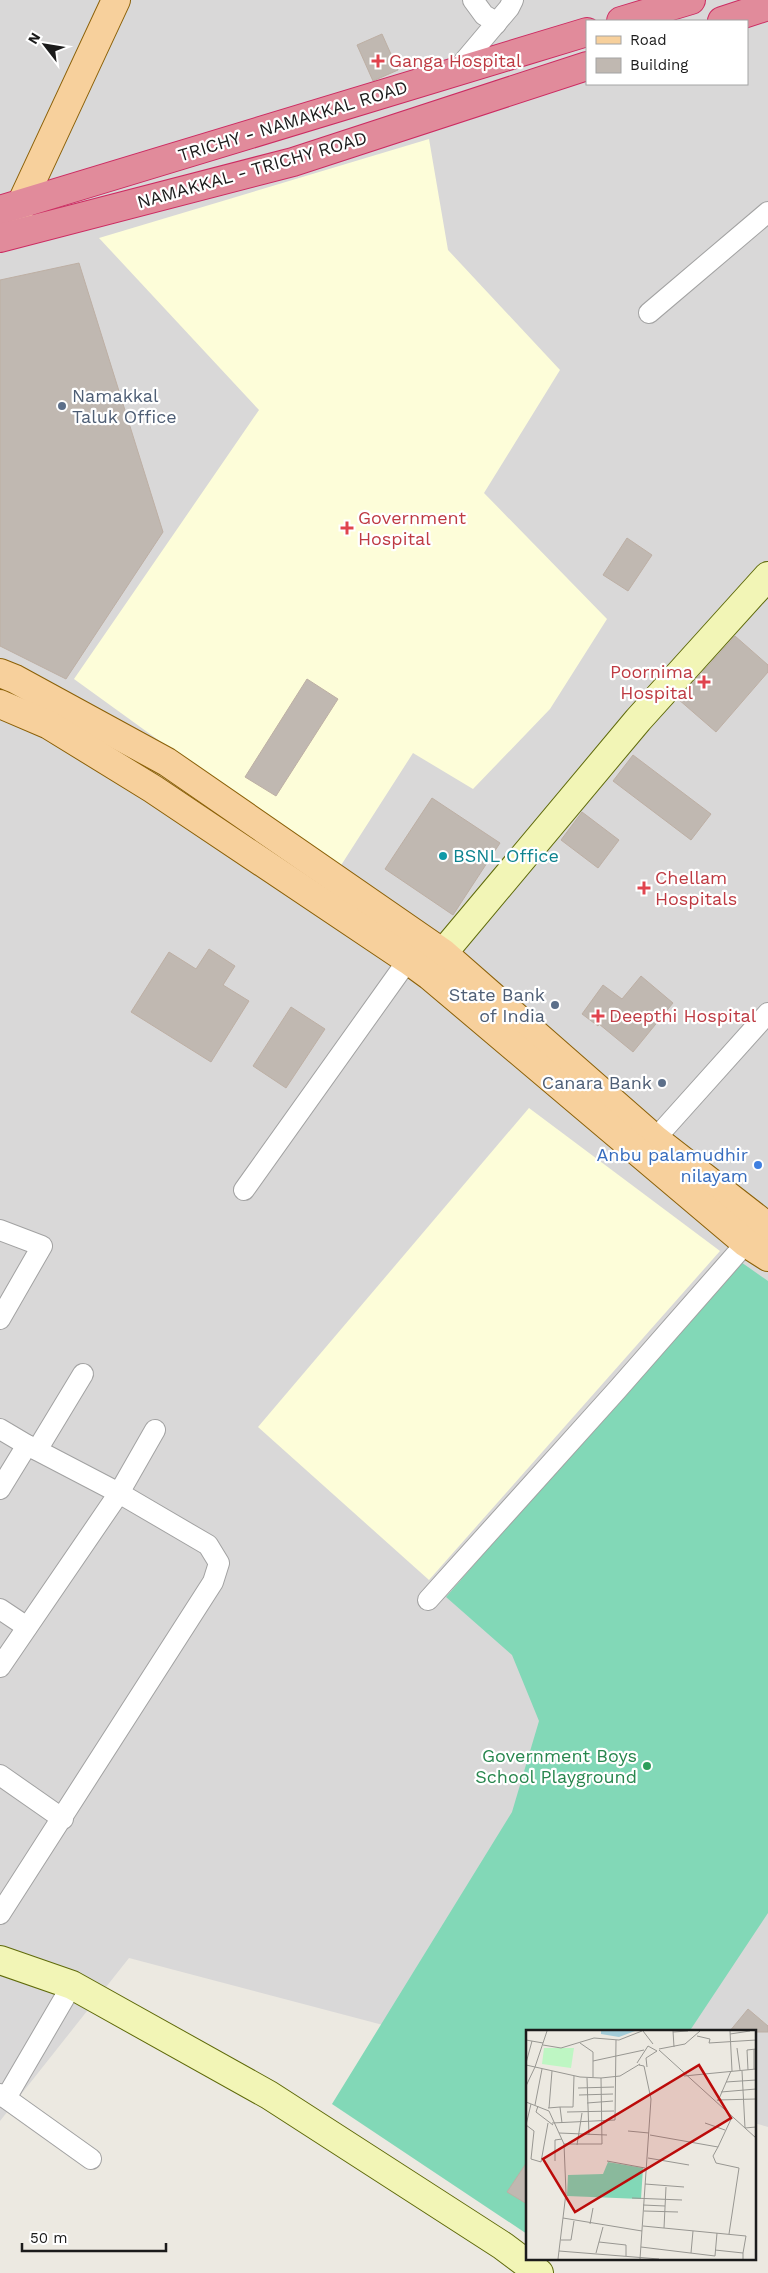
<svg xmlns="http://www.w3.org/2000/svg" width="768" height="2273" viewBox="0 0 768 2273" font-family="'Work Sans',sans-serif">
  <rect width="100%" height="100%" fill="#ece9e1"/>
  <!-- residential -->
  <path fill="#d9d8d8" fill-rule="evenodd" d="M0,0H768V2127L754,2123V2032H527V2063L129,1958L0,2121ZM587,21H747V84H587Z"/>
  <!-- education -->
  <g fill="#fdfdd9">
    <polygon points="429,139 448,250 560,370 484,493 607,619 550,709 473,789 413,753 338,870 74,679 259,410 99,238"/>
    <polygon points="529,1108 720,1251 429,1580 258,1427"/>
  </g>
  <!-- pitch -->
  <polygon fill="#82d8b7" points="738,1260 768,1281 768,1913 689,2032 527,2032 527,2234 332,2104 512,1812 539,1721 512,1655 446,1597"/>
  <!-- building -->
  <g fill="#c0b8b1" stroke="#bdafa4">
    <polygon points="382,34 398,70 373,81 357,45"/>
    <polygon points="79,263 163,532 66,679 0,646 0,280"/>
    <polygon points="627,538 652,555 628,591 603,575"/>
    <polygon points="735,636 768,665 768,672 716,732 678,699"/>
    <polygon points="307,679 338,699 276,796 245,777"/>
    <polygon points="633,755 711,814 691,840 613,781"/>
    <polygon points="432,798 500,843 453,915 385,869"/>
    <polygon points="582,812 619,840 598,868 561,840"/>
    <polygon points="209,949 235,966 223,985 249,1001 211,1062 131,1012 169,952 196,969"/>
    <polygon points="641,976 673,1003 633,1052 599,1024 598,1026 582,1014 603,985 622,999"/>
    <polygon points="291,1007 325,1029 286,1088 253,1066"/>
    <polygon points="748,2009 768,2026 768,2032 729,2032"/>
    <polygon points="527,2162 527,2204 507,2192"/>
  </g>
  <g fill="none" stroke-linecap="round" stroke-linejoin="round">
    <defs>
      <g id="street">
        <polyline points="473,0 484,15 496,22 496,24"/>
        <polyline points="455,72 509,8 513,0"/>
        <polyline points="649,313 768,212"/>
        <polyline points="655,1139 768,1013"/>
        <polyline points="244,1190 408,960"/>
        <polyline points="0,1230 42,1246 0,1319"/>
        <polyline points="0,1429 27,1445 119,1493 208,1545 219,1563 213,1582 0,1914"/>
        <polyline points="37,1450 83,1374"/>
        <polyline points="0,1489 27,1445"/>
        <polyline points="428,1600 617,1390 746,1243"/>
        <polyline points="0,1609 27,1627"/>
        <polyline points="0,1667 119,1493 155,1430"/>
        <polyline points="0,1775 63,1819"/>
        <polyline points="0,2094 91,2159"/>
        <polyline points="6,2098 72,1985"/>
      </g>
      <g id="secondary">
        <polyline points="432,973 443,953 638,720 768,576"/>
        <polyline points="0,1960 72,1985 269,2095 503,2246 539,2273"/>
      </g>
      <g id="primary">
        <polyline points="16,222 21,204 116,0"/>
        <polyline points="0,673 15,679 167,762 443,953 655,1139 768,1227"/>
        <polyline points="0,704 49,725 153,789 408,960 430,976 746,1243 768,1257"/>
      </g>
      <g id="highway">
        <polyline points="621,21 691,0"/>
        <polyline points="722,21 768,6"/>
        <polyline points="0,210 587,32"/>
        <polyline points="0,238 293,162 587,66"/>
      </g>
    </defs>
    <!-- street casing -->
    <use href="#street" stroke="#a2a2a2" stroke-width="22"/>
    <!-- secondary casing -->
    <use href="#secondary" stroke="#5f6a0a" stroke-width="30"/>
    <!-- primary casing -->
    <use href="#primary" stroke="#8b6007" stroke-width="30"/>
    <!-- highway casing -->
    <use href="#highway" stroke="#cc2c62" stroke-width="30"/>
    <!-- street -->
    <use href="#street" stroke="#fff" stroke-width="20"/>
    <!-- secondary -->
    <use href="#secondary" stroke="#f2f5b6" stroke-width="28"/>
    <!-- primary -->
    <use href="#primary" stroke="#f7d09c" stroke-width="28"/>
    <!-- highway -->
    <use href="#highway" stroke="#e18b9b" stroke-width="28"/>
  </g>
  <!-- markers -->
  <g fill="#e0444e" stroke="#fff" stroke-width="2">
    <path d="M375.5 53.5h5v5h5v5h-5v5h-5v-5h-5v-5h5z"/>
    <path d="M344.5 520.5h5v5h5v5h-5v5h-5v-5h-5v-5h5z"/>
    <path d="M701.5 674.5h5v5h5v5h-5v5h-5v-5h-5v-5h5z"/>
    <path d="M641.5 880.5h5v5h5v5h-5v5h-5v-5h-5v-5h5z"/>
    <path d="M595.5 1008.5h5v5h5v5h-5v5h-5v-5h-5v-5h5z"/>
  </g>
  <g fill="#5c6f8a" stroke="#fff" stroke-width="2">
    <circle cx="62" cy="406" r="5"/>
    <circle cx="555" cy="1005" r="5"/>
    <circle cx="662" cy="1083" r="5"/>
  </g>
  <circle fill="#0f9aa8" stroke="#fff" stroke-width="2" cx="443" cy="856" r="5"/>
  <circle fill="#3f7fe0" stroke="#fff" stroke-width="2" cx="758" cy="1165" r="5"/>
  <circle fill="#2e9e5b" stroke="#fff" stroke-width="2" cx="647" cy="1766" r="5"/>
  <g text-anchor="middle" stroke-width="4.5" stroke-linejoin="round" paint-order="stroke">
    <!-- health labels -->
    <g font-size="18" fill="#be3a42" stroke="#fff" text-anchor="start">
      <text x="389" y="67">Ganga Hospital</text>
      <text x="358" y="524">Government<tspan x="358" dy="21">Hospital</tspan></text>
      <text x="693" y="678" text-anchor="end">Poornima<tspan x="693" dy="21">Hospital</tspan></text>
      <text x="655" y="884">Chellam<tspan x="655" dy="21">Hospitals</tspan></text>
      <text x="609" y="1022">Deepthi Hospital</text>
    </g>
    <!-- street labels -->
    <g font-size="18" fill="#1b1b1b" stroke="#fff">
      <text transform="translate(293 121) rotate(-17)" y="6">TRICHY - NAMAKKAL ROAD</text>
      <text transform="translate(252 170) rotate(-16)" y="6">NAMAKKAL - TRICHY ROAD</text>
    </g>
    <!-- service labels -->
    <g font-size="18" fill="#4e5e75" stroke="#fff" text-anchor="end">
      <text x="72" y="402" text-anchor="start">Namakkal<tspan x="72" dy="21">Taluk Office</tspan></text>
      <text x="545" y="1001">State Bank<tspan x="545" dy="21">of India</tspan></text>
      <text x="652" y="1089">Canara Bank</text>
    </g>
    <!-- culture labels -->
    <g font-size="18" fill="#0d838f" stroke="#fff" text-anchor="start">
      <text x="453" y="862">BSNL Office</text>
    </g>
    <!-- shop labels -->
    <g font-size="18" fill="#366cbe" stroke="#fff" text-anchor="end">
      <text x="748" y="1161">Anbu palamudhir<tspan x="748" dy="21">nilayam</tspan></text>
    </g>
    <!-- leisure labels -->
    <g font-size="18" fill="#27864d" stroke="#fff" text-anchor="end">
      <text x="637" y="1762">Government Boys<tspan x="637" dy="21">School Playground</tspan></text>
    </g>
  </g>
  <!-- overview -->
  <g transform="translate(526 2030)">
    <rect width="230" height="230" fill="#ece9e1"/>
    <path d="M18,18H48L45,38L16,34Z" fill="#bef6c3"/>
    <path d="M82,132L117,138L115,169L41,166L42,145L77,144Z" fill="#82d8b7"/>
    <path d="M75,1H109L93,7L75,4Z" fill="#a3ccd8"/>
    <path fill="none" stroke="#989792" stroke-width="1" d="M117,1L127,14M147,1L148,17M204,1L206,41M147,2L162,1M204,4L224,1M171,6L184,9L183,13L230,10M0,10L17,13M54,13L67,22V47M17,15L35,18L68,8L93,10L116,1M211,18L214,40M133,19L159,14L174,1M228,19V39M133,20L230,108M67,31L118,20M0,33L6,11M111,33L122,16M0,35L54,47L75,48L94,46L114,34M113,35L118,36L125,69L114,229M9,37L21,1M121,37L120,28L131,21L122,16M222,40L221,20L230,19M216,41L219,98L230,97M158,46L230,39M61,48L63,105M200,52L230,50M0,56L9,37M52,58L88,57M195,62L230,59M53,65L87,64M191,70L230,69M192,71L205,41M0,72L23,81L38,114L40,163L32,229M61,73L87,71M5,74L0,95L8,101L5,129L15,132L22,93M9,75L16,39M12,76L10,82L27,95M34,77H47L48,46M22,78L34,77L36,93M23,78L26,41M41,82L88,81M26,93L89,90L90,10M179,93L199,100M102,101L123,103M33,103L81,105M124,105L192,117L206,87M38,114H76L75,48M51,115L56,83M192,117L187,126L190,133L213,138L203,204M122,128L163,135M29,131V110L36,109M81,131L119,138M119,154L158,157M106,168L156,170M117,175L139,176M118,181L152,182M37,188L116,201M64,194L67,178M117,196L220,206L217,223M138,198L140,157M35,210H45L48,191M73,212L100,215V226M115,217L189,226L191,203M189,220L217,223V229M33,221L133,229M70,223L77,197M165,223L167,201"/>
    <path fill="#bc0b0a" fill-opacity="0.15" stroke="#bc0b0a" stroke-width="2.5" d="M173,35L205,88L49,182L17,129Z"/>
    <rect width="230" height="230" fill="none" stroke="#1b1b1b" stroke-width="2.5"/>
  </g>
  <!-- legend -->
  <rect x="586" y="20" width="162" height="65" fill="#ffffff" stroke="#a4a4a4"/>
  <rect x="596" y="36" width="25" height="8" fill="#f7d09c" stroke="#a4a4a4"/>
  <text x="630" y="45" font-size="15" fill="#1b1b1b">Road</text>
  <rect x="596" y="58" width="25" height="15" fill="#c0b8b1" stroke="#a4a4a4"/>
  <text x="630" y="70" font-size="15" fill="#1b1b1b">Building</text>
  <!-- north arrow -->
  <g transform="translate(45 45) rotate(301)" stroke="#ffffff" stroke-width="4" paint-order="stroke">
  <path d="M0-4L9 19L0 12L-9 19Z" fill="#1b1b1b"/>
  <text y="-8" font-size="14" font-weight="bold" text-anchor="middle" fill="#1b1b1b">N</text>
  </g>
  <!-- scale -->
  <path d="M22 2243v8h144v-8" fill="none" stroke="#1b1b1b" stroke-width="2.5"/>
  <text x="30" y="2243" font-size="15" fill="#1b1b1b" stroke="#ffffff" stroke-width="4" paint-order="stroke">50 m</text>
</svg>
